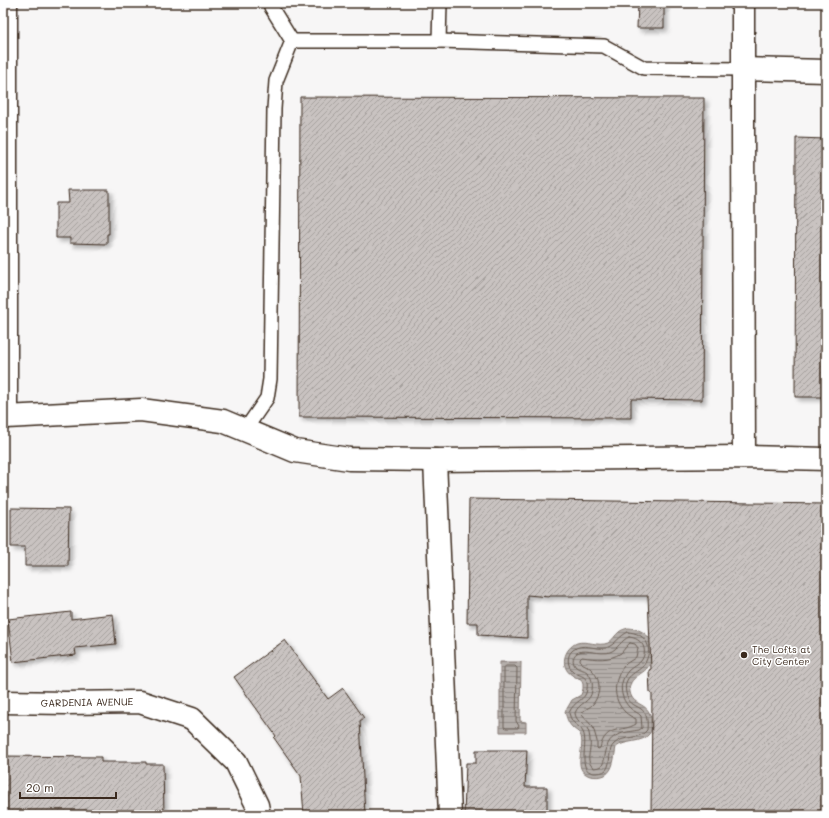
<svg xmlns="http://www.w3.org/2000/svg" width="829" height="818" viewBox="0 0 829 818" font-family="Mali,sans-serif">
  <defs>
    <pattern id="water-rules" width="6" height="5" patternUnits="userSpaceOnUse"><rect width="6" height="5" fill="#b4aeaa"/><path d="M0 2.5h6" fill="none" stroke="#948e8a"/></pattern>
    <pattern id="building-hatch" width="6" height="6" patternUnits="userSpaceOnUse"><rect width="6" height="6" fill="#c9c3c1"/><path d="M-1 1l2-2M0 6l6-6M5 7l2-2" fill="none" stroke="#a49f9c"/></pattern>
    <filter id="shadow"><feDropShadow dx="3.5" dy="3.5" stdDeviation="2" flood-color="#0004"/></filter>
  </defs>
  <rect width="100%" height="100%" fill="#f7f6f6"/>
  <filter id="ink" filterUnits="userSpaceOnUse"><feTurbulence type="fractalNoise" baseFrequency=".025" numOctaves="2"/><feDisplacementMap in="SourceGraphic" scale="8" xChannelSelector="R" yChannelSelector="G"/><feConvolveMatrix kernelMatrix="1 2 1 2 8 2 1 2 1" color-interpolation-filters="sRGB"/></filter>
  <g filter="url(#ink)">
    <!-- water -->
    <g fill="url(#water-rules)" stroke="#847972">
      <path d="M628,628C648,629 659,644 650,664C645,675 627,676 630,692C633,708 651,701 651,722C651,726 652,731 649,734C643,743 625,740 616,747C614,757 614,770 605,775C601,777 595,777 590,776C570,769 587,747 580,734C579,732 575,730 573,728C568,723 567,719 565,712L572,700L581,695L583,689V684L581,679C578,678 574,677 572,675C559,667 564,648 577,643C587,640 598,647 608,643C613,640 615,635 619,632C621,630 625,629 628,628Z"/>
      <polygon points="500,662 521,662 520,721 526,722 526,732 500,732"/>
    </g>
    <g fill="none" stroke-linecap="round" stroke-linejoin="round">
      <!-- shore -->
      <g stroke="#6b5f56" stroke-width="1">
        <path d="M628,632C645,633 653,646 646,661C641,674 622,672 626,693C630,713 650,700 647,730C640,740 623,735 614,744C607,750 612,763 606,770C603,773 598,773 594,773C576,771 589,744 583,732C579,724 572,726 569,713C574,700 586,701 587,689C589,675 581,677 574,672C567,667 566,655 573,650C583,642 594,650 606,648C615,645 619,636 628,632Z"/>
        <path d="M629,637C642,638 649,650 641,661C637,665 632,667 628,671C619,682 619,696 629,707C632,711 638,712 641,716L642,728L639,730C628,732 610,733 607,747C605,753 605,760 602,766L600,767L594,768C584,761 592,750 590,741C590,737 589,731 587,728C582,723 576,721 575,713C579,702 591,703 592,690C593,684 592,677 587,672C584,669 579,670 576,667C571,662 573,654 579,652C586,649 600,655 610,652C618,649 621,640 629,637Z"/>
        <path d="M630,643L635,644L638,648L636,657C633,660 627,662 624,666C613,680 612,699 625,712C628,715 632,717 636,719V724C622,733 606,724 600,748L598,749L597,748V741L593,727L581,714C584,709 590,708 593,704C605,688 598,669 581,663L580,659L582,657C596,659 609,661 621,653C624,650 626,646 630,643Z"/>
        <polygon points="506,666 515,666 517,668 516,721 519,726 518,728 506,728 504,727 504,668"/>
      </g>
    </g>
    <!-- building -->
    <g fill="url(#building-hatch)" stroke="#3b2a1e" filter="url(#shadow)">
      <polygon points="638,3 664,3 664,28 637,28"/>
      <polygon points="300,97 704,98 702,400 631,399 631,418 299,417"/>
      <polygon points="796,138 826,139 826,397 795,397"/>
      <polygon points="68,190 109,190 109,234 107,234 107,244 70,243 70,238 56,238 56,203 69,203"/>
      <polygon points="469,499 826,504 826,815 651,815 652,694 650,693 649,670 651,669 648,596 550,596 549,597 527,595 527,638 478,635 478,623 467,623"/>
      <polygon points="11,508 69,509 68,566 25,566 25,547 11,547"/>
      <polygon points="71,612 71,619 113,614 116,644 75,648 76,655 13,662 8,619"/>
      <polygon points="285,640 328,699 343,688 364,718 360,721 365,815 304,815 301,776 274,738 276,736 234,677"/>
      <polygon points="476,750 527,750 525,787 547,787 547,815 464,815 466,763 476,763"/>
      <polygon points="3,756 101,757 101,762 146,762 146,764 163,764 164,815 3,815"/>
    </g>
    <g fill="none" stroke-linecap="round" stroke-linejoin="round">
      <defs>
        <g id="service">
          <polyline points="292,41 439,41 604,46 644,68 742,69"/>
          <polyline points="439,41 440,3"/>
          <polyline points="245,430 267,398 270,379 274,109 276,81 292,41 271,7 271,3"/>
        </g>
        <g id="minor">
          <polyline points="743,3 743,126 744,457"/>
          <polyline points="742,69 826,71"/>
          <polyline points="6,417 141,410 223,421 295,451 349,459 435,460 744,457 826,459"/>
          <polyline points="6,417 6,3"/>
          <polyline points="435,460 450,815"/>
          <polyline points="3,702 66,703 140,702 192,719 236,762 257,805 259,815"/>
        </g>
      </defs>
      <!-- service casing -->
      <use href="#service" stroke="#3b2a1e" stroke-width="16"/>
      <!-- minor casing -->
      <use href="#minor" stroke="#3b2a1e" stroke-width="25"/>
      <!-- service -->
      <use href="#service" stroke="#fff" stroke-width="13"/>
      <!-- minor -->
      <use href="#minor" stroke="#fff" stroke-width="22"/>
    </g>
  </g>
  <!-- markers -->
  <circle fill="#3b2a1e" stroke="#fff" stroke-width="1.5" cx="744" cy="655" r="4"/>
  <g text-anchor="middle" stroke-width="3" stroke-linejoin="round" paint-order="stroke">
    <!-- poi labels -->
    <g font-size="10" fill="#3b2a1e" stroke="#fff" text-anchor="start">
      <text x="752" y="653">The Lofts at<tspan x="752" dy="12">City Center</tspan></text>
    </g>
    <!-- street labels -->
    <g font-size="10" fill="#3b2a1e" stroke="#fff">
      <text transform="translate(87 702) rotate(-1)" y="4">GARDENIA AVENUE</text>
    </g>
  </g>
  <!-- margin -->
  <rect width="829" height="818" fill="none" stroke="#fff" stroke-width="16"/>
  <rect x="8" y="8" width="813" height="802" fill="none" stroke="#3b2a1e" stroke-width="1.5" filter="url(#ink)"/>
  <!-- scale -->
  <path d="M20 792v6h96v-6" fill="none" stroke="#3b2a1e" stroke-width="2"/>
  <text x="26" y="792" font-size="12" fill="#3b2a1e" stroke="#ffffff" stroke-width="3" paint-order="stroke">20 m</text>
</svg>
